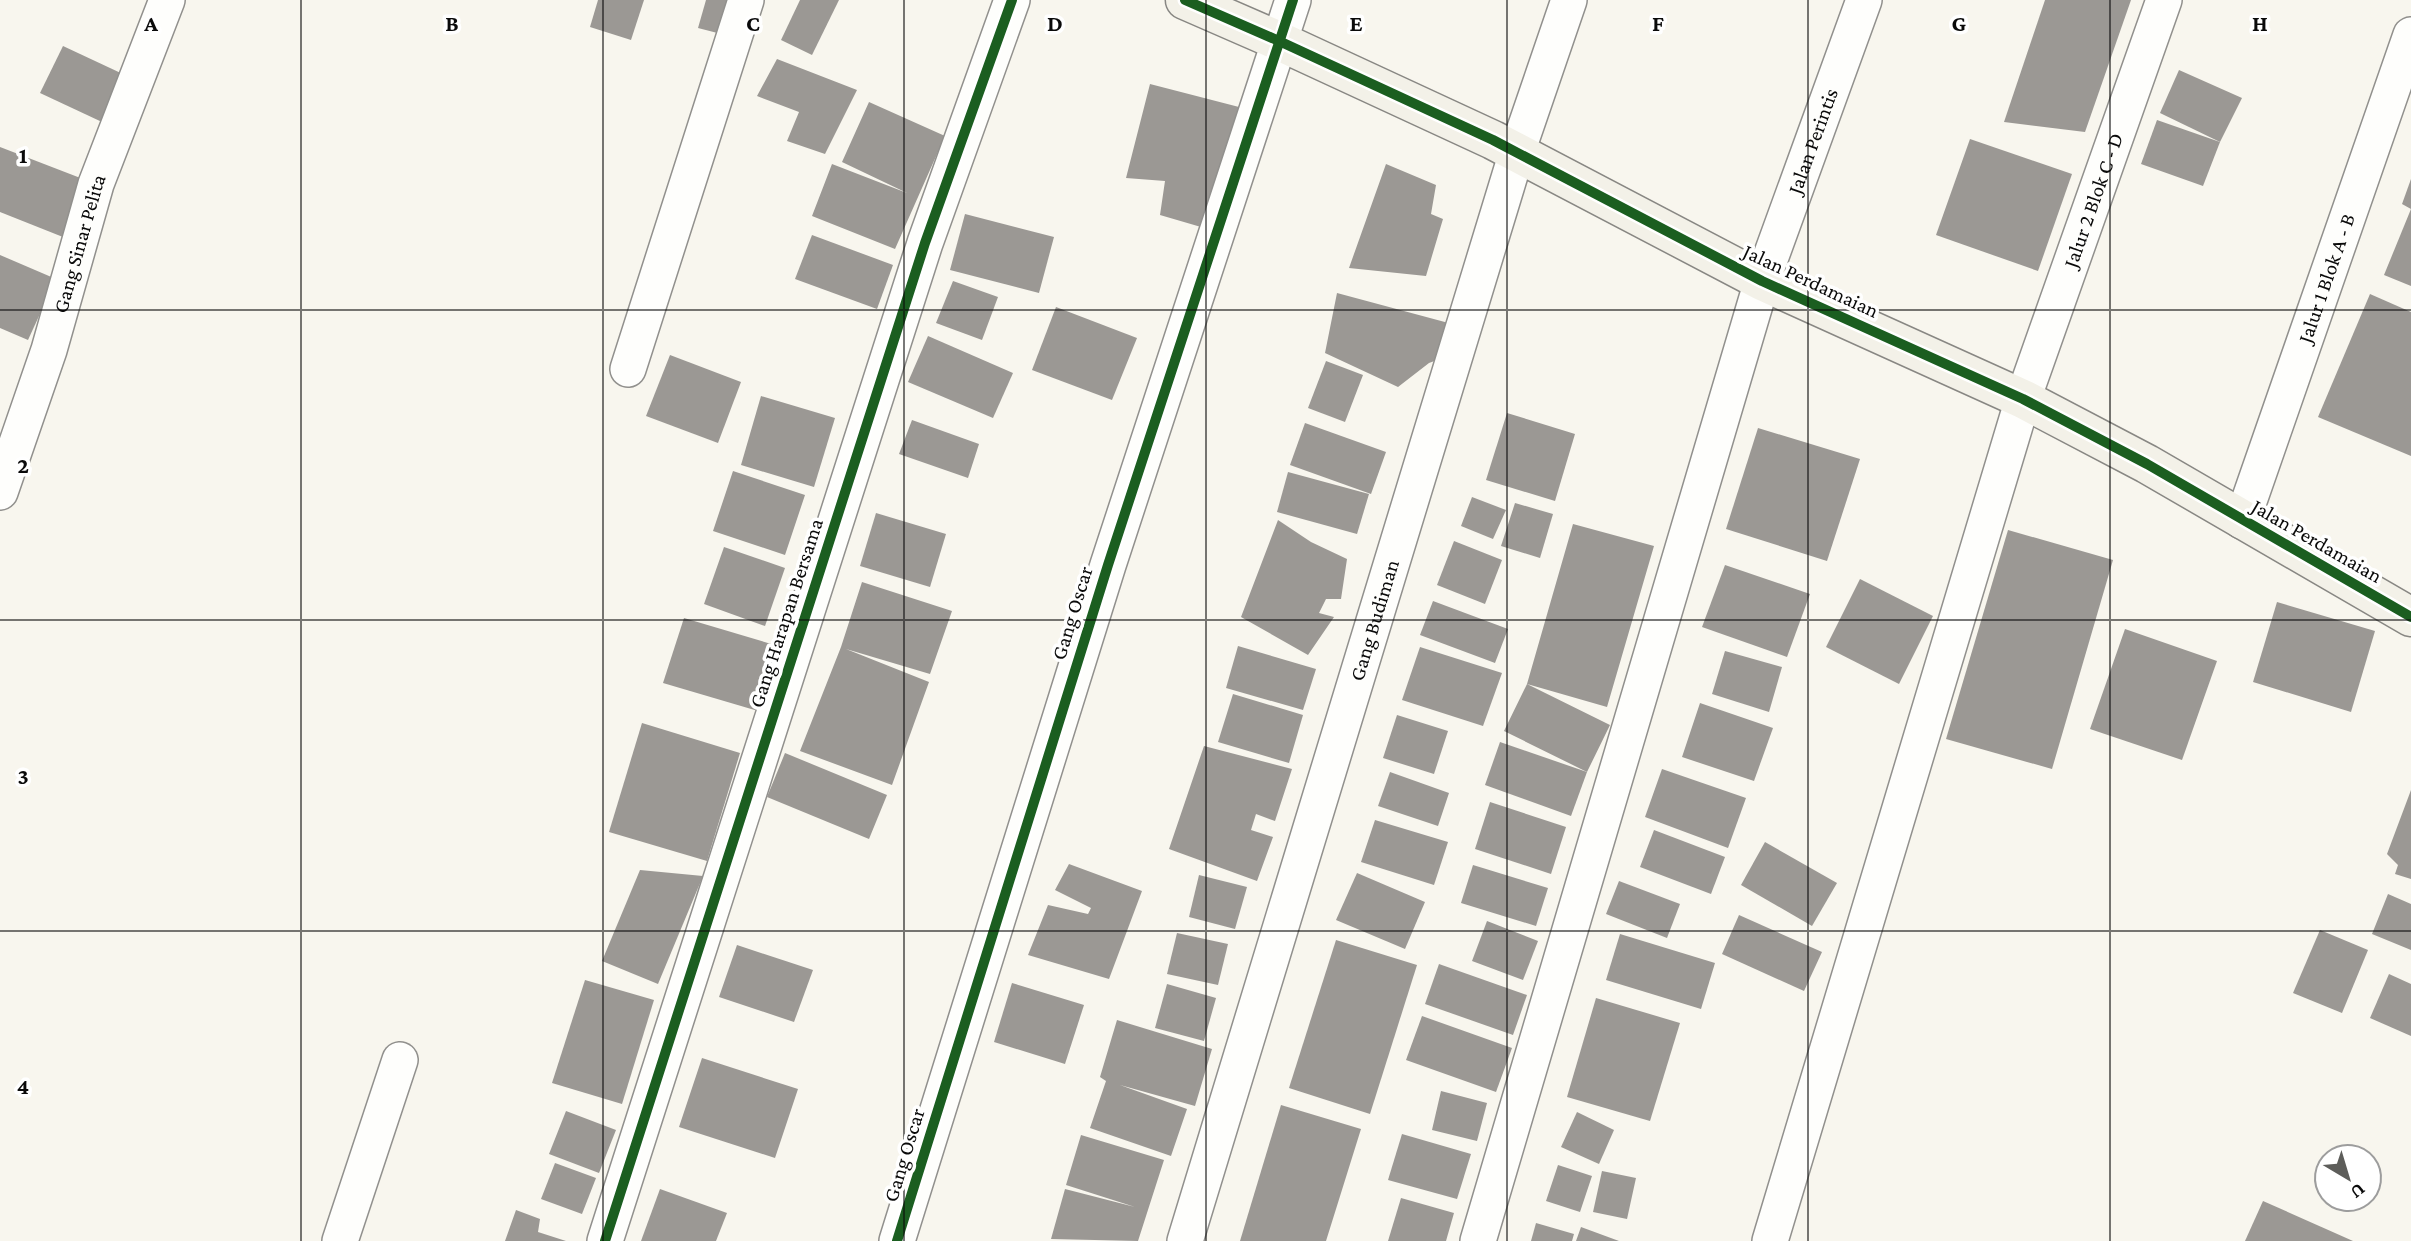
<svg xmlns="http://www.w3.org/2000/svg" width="2411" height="1241" viewBox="0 0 2411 1241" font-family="'Crimson Pro',serif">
  <rect width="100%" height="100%" fill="#f8f6ee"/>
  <!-- building -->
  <g fill="#9b9894">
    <polygon points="598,0 644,0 631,40 590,27"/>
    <polygon points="706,0 743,0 733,37 698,28"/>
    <polygon points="800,0 839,0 812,55 781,40"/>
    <polygon points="2045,0 2131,0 2085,132 2004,122"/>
    <polygon points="63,46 125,75 102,122 40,93"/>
    <polygon points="777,59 857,90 825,154 787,141 799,112 757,96"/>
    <polygon points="2179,70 2242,98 2220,142 2160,113"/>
    <polygon points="1150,84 1239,107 1201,227 1160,215 1165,181 1126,178"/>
    <polygon points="869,102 945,136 895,249 812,216 832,164 907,193 842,162"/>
    <polygon points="2157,120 2220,142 2203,186 2141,164"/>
    <polygon points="1970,139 2072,174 2038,271 1936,235"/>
    <polygon points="0,147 96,184 73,241 0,212"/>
    <polygon points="1386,164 1436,185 1431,214 1443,219 1426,276 1349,268"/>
    <polygon points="2411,179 2411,209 2402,204"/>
    <polygon points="2411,209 2411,286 2384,275"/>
    <polygon points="965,214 1054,237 1039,293 950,270"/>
    <polygon points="812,235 893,265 877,309 795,279"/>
    <polygon points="0,255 56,279 28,340 0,328"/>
    <polygon points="953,281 998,297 982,340 936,323"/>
    <polygon points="1337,293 1456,325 1448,356 1429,363 1398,387 1325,353"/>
    <polygon points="2370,294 2411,312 2411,456 2318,417"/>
    <polygon points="1056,307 1137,338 1112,400 1032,370"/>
    <polygon points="928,336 1013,373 993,418 908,382"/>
    <polygon points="670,355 741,382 718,443 646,416"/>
    <polygon points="1326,361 1363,375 1345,422 1308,408"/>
    <polygon points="761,396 835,418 814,487 741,465"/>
    <polygon points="1507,413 1575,434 1555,501 1486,480"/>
    <polygon points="912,420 979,444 968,478 899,454"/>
    <polygon points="1305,423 1386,452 1371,494 1290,465"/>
    <polygon points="1758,428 1860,459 1827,561 1726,529"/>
    <polygon points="733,471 805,495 785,555 713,531"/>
    <polygon points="1288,472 1369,494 1357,534 1277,512"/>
    <polygon points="1472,497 1506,510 1493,539 1461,526"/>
    <polygon points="1515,503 1553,514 1540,558 1501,546"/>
    <polygon points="876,513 946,534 930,587 860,566"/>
    <polygon points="1278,520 1311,542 1347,559 1341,599 1326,599 1319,613 1334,617 1308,655 1241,617"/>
    <polygon points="1573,524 1654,546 1607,707 1527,684 1610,725 1587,772 1504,731 1527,684"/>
    <polygon points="2008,530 2113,560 2052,769 1946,739"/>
    <polygon points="1454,541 1502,560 1485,604 1437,585"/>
    <polygon points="724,547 785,568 765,626 704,604"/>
    <polygon points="1725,565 1810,594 1787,657 1702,627"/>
    <polygon points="1860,579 1933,616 1899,684 1826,647"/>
    <polygon points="862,582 952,611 930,674 846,649 929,682 892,785 800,751 841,647"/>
    <polygon points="1433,601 1508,629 1495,663 1420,635"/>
    <polygon points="2277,602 2375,631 2351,712 2253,682"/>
    <polygon points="684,618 778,646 758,711 663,683"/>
    <polygon points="2125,629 2217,661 2182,760 2090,729"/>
    <polygon points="1238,646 1316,669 1303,710 1226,688"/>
    <polygon points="1420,647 1502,673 1483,726 1402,700"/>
    <polygon points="1725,651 1782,667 1769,712 1712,694"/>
    <polygon points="1233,694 1303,715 1289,763 1218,742"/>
    <polygon points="1700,703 1773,728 1754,781 1682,757"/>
    <polygon points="1397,715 1448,731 1434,774 1383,758"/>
    <polygon points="642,723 740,753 707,861 609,832"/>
    <polygon points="1500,742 1587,772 1571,816 1485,785"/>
    <polygon points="1204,746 1292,769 1275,821 1256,814 1251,830 1273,837 1257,881 1169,849"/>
    <polygon points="785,753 887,795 869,839 767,797"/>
    <polygon points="1662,769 1746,798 1728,848 1645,817"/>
    <polygon points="1390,772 1449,793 1438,826 1378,806"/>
    <polygon points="2411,790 2411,879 2395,874 2398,865 2387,854"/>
    <polygon points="1490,802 1566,827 1551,874 1475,849"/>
    <polygon points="1375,820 1448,842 1434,885 1361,862"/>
    <polygon points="1654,830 1725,857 1711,894 1640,867"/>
    <polygon points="1765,842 1837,883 1812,926 1741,885"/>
    <polygon points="1069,864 1142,891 1109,979 1028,955 1048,905 1088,914 1091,908 1055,890"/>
    <polygon points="1473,865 1548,888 1536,926 1461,903"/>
    <polygon points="640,870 703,876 658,984 602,961"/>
    <polygon points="1357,873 1425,902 1405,949 1336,920"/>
    <polygon points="1199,875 1247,887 1235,929 1189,917"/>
    <polygon points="1619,881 1680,904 1667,938 1606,914"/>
    <polygon points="2388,894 2411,904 2411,950 2372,934"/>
    <polygon points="1739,915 1822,952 1804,991 1722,954"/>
    <polygon points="1487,921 1538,941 1523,980 1472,961"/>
    <polygon points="2320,930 2368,950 2342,1013 2293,993"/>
    <polygon points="1177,933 1228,944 1218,985 1167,974"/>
    <polygon points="1620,934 1715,963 1701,1009 1606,980"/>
    <polygon points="1336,940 1417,965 1370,1114 1289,1088"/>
    <polygon points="737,945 813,970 794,1022 719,997"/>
    <polygon points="1439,964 1527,995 1513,1035 1425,1004"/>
    <polygon points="2389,974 2411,984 2411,1036 2370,1018"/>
    <polygon points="585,980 654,1000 622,1104 552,1083"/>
    <polygon points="1012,983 1084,1005 1065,1064 994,1042"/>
    <polygon points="1167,984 1216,998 1204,1041 1155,1028"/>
    <polygon points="1596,998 1680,1023 1650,1121 1567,1097"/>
    <polygon points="1422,1016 1512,1048 1496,1092 1406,1060"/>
    <polygon points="1117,1020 1212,1049 1195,1106 1120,1085 1187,1109 1171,1156 1090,1128 1106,1081 1100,1077"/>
    <polygon points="702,1058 798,1089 775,1158 679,1127"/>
    <polygon points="1441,1091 1487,1103 1477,1141 1432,1130"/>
    <polygon points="1281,1105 1361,1129 1326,1241 1240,1241"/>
    <polygon points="566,1111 616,1130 599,1173 549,1154"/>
    <polygon points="1577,1112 1614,1130 1599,1164 1561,1147"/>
    <polygon points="1402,1134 1471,1154 1457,1199 1388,1180"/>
    <polygon points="1081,1135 1164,1160 1138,1241 1051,1239 1065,1189 1135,1207 1066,1185"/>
    <polygon points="555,1163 596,1178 582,1214 541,1199"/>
    <polygon points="1558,1165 1592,1176 1580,1212 1546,1201"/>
    <polygon points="1602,1171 1636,1178 1627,1219 1593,1212"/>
    <polygon points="660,1189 727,1213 716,1241 641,1241"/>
    <polygon points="1401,1198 1454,1213 1446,1241 1388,1241"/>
    <polygon points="2263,1201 2353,1241 2245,1241"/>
    <polygon points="516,1210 540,1219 538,1232 566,1241 505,1241"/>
    <polygon points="1536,1223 1574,1234 1572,1241 1531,1241"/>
    <polygon points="1581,1227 1619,1241 1576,1241"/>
  </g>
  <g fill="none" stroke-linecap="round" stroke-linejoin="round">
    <defs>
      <g id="street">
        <polyline points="628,369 746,0"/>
        <path id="s1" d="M0,492L49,350L96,184L167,0"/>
        <path id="s2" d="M2242,521L2411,35"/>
        <polyline points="340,1241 400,1060"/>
        <polyline points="605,1241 925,243 1012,0"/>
        <polyline points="897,1241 1108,565 1293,0"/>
        <path id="s3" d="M1185,1241L1517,152L1569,0"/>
        <path id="s4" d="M1478,1241L1762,281L1864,0"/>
        <path id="s5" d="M1770,1241L2023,399L2164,0"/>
      </g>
      <polyline id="secondary" points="1185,0 1279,41 1493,140 1762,281 2023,399 2147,464 2411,617"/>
    </defs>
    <!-- street casing -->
    <use href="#street" stroke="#91908d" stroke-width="38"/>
    <!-- secondary casing -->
    <use href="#secondary" stroke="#888783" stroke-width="41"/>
    <!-- street -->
    <use href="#street" stroke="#fefefc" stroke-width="35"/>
    <!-- secondary -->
    <use href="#secondary" stroke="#f3f1e8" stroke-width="38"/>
    <defs>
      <g id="cycleway">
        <polyline points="1185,0 1279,41 1493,140 1762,281 2023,399 2147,464 2411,617"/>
        <polyline points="605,1241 925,243 1012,0"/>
        <polyline points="897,1241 1108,565 1293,0"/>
      </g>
    </defs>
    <!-- cycleway casing -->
    <use href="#cycleway" stroke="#fff" stroke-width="15"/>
    <!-- cycleway -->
    <use href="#cycleway" stroke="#1b5e20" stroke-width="10"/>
  </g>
  <!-- grid -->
  <path fill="none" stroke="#0a0a0a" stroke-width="2" stroke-opacity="0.55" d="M301,0V1241M603,0V1241M904,0V1241M1206,0V1241M1507,0V1241M1808,0V1241M2110,0V1241M0,310H2411M0,620H2411M0,931H2411"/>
  <g text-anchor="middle" stroke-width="7" stroke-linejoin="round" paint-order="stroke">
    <!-- street labels -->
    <g font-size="21" fill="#0a0a0a" stroke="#fff">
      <text dy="7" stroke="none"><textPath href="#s4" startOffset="1150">Jalan Perintis</textPath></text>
      <text dy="7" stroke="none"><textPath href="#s5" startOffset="1090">Jalur 2 Blok C - D</textPath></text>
      <text dy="7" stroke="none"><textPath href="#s1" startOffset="261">Gang Sinar Pelita</textPath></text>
      <text dy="7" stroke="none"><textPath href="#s2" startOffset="257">Jalur 1 Blok A - B</textPath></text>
      <text transform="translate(1811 281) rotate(25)" y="7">Jalan Perdamaian</text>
      <text transform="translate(2317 541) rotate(30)" y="7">Jalan Perdamaian</text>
      <text transform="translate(786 613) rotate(-72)" y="7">Gang Harapan Bersama</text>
      <text transform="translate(1072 613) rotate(-73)" y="7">Gang Oscar</text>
      <text dy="7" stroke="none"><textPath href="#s3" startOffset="649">Gang Budiman</textPath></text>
      <text transform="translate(904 1155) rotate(-73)" y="7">Gang Oscar</text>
    </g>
  </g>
  <g font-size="23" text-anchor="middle" font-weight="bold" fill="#0a0a0a" stroke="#fff" stroke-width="7" stroke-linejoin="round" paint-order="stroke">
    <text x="151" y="31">A</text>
    <text x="452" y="31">B</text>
    <text x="753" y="31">C</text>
    <text x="1055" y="31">D</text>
    <text x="1356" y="31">E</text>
    <text x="1658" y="31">F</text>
    <text x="1959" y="31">G</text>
    <text x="2260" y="31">H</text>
    <text x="23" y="163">1</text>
    <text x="23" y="473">2</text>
    <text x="23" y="784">3</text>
    <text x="23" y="1094">4</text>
  </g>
  <!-- north arrow -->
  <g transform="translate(2348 1178) rotate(142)"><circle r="33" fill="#ffffff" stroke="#9d9d9d" stroke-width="2"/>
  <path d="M0-5L12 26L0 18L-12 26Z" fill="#5d5d5a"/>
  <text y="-10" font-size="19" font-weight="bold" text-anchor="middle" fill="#0a0a0a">U</text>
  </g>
</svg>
